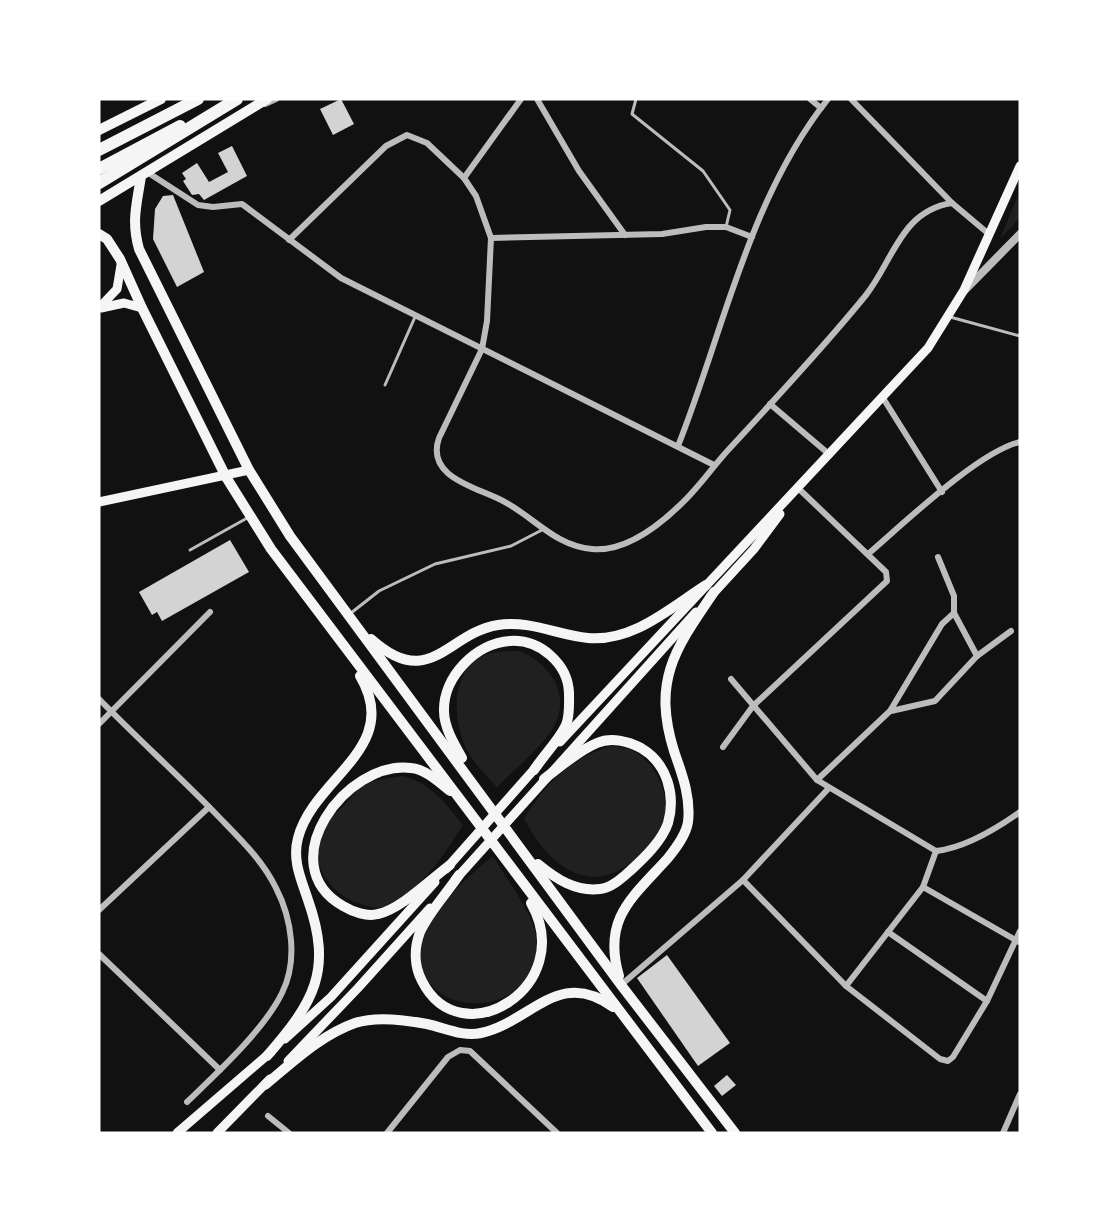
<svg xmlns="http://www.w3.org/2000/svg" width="1119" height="1232" viewBox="0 0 1119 1232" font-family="'DejaVu Sans',sans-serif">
  <rect width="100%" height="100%" fill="#111"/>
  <!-- green -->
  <g fill="#202020">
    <polygon points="1020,191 1020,218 1000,239"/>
    <path d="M520,651C554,666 574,700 549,734C535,753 514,770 497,787C484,774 467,756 462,738C451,707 455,657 497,652C504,651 512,651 520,651Z"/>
    <path d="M612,746C617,747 625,747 630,749C657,761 673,800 663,828C659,839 645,852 636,859C588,899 549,865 524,819C545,784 571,757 612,746Z"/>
    <path d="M403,776C432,784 445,803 463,825C447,850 415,900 385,907C376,909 366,906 358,903C332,895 311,866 319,839C324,824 336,813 347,802C352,797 357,790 363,786C375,779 390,778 403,776Z"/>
    <path d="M493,856C504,875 532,913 535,932C550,1018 422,1028 419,952C418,922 471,873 493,856Z"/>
  </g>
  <!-- building -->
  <g fill="#d3d3d3">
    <polygon points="341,99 354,124 333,135 320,109"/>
    <polygon points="232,146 247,176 204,200 199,194 192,195 183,181 186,179 182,173 197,163 209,182 228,172 218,153"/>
    <polygon points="173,195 204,272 177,287 153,239 155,209 163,196"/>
    <polygon points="230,540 249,572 162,621 157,612 152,615 139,592"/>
    <polygon points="667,955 730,1043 698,1066 637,978"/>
    <polygon points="727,1075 736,1085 722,1096 714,1086"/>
  </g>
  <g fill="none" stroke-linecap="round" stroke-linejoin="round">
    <!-- service -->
    <g stroke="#bcbcbc" stroke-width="3">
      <polyline points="636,99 632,114 703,171 730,210 726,227"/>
      <polyline points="950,317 1020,336"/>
      <polyline points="385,385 415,317"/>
      <polyline points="190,550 249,517"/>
      <polyline points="351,613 379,591 435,564 511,546 542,530"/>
    </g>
    <!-- minor -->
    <g stroke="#bcbcbc" stroke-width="6">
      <polyline points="537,99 579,171 625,235"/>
      <polyline points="810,99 821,108"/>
      <polyline points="851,99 952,203 990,235"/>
      <polyline points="265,104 276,99"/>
      <polyline points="147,172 198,205 213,207 242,204 341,278 714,465"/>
      <polyline points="464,178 521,99"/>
      <polyline points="491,238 662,234 706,227 726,227 752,237"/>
      <path d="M289,240L386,146L407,135L427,143L464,178L476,196L491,238L487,321L482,349L439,438C426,475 471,486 497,498C531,513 553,546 592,549C625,552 657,527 679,506C698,489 713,466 730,448C776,398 823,348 866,295C894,259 901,211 952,203"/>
      <polyline points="883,398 942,492"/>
      <polyline points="770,404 830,455"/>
      <path d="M678,446C724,330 749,198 828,99"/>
      <path d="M868,554C902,525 979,451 1020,442"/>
      <polyline points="938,557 954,596 954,613"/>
      <polyline points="731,679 817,780 936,851"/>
      <path d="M99,699C137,738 178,775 216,814C238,837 262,859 276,888C292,919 298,961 282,993C264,1030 217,1073 187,1102"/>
      <polyline points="891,711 935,701 977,656 1011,631"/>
      <polyline points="99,724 210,612"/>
      <polyline points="723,747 753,706 887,581 886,572 798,488"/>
      <polyline points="817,780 890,711 942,624 954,613 977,656"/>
      <path d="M936,851C965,848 996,829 1020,812"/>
      <polyline points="743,880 846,986 940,1059 948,1061 953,1057 987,1001 1020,931"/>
      <polyline points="923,887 1019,942"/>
      <polyline points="99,910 209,807"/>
      <polyline points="888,932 987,1001"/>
      <polyline points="99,954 220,1070"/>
      <polyline points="621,985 743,880 828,789"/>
      <polyline points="846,986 923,887 936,851"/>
      <polyline points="268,1116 289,1133"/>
      <polyline points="387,1133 448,1057 460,1050 470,1051 557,1133"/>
      <polyline points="1003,1133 1020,1094"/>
    </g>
    <!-- tertiary -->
    <polyline stroke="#bcbcbc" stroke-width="8" points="965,290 1020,234"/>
    <!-- secondary -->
    <g stroke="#f5f5f5" stroke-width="9">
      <polyline points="99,308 117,289 121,265"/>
      <polyline points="101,308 124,303 142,308"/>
      <polyline points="99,502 249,470"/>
      <polyline points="710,597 754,549 780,514"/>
      <polyline points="560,742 928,348 964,290 1020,166"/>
      <polyline points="446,869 538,765"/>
      <polyline points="455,880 696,612"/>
      <polyline points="285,1039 331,997 435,882"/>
      <polyline points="288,1061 358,988 430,908"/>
      <polyline points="177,1133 271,1052"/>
      <polyline points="217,1133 270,1079"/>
    </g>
    <!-- primary -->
    <g stroke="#f5f5f5" stroke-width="10">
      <polyline points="99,130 161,99"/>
      <path d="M141,176C137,204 131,220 139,249L249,470L290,536L621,985L735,1133"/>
      <polyline points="99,201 267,99"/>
      <polyline points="99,234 107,239 120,259 142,308 226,477 271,549 712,1133"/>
      <path d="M371,639C430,692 447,633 498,625C530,620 557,635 588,638C633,642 670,608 706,585"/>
      <path d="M462,758C454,744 444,727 444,711C443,677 476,643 510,641C540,639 568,664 569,693C569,702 570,716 566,725C559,740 544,755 534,770"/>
      <path d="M538,864C556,879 576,892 600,889C612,888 623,877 631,870C644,858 662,841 668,823C676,795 667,763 641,748C628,741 611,737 597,743C578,751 560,767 544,779"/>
      <path d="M450,865C432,878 400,910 378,914C367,917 353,912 343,906C270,864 346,760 411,768C425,769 439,782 450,791"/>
      <path d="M459,875C447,893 429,912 420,932C414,948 414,966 422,981C461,1058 578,986 531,903"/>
      <path d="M619,976C602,918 633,897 668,858C676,848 686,835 688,822C691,797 682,774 674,751C652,680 675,649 714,592"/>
      <path d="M267,1056C314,1002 333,971 308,900C301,879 292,860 298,838C314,777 403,748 360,676"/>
      <path d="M265,1085C293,1062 321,1035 355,1023C376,1016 406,1020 427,1024C445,1028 463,1037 481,1033C531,1022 559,967 613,1007"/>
    </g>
    <!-- motorway -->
    <g stroke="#f5f5f5" stroke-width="12">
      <polyline points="99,150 198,99"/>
      <polyline points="99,169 180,126"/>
      <polyline points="99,183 237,99"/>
    </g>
  </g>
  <!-- border -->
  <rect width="1119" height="1232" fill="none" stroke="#ffffff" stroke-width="201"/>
</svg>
